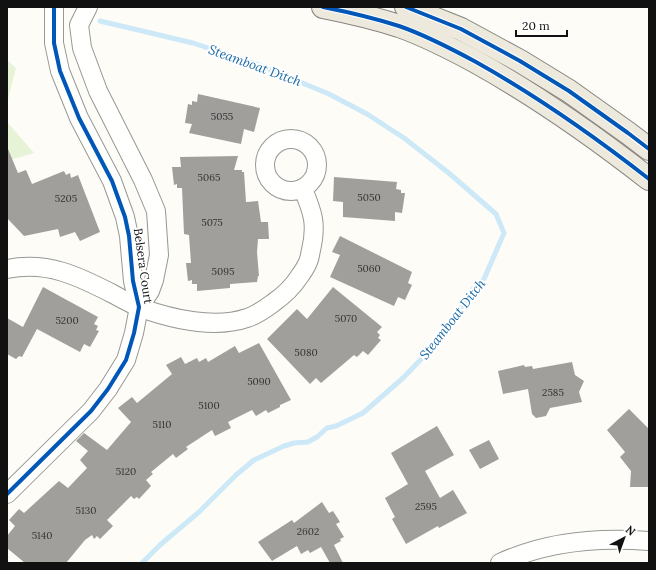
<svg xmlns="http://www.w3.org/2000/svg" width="656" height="570" viewBox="0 0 656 570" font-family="Lora,serif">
  <rect width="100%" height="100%" fill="#fdfcf7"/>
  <!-- green -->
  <g fill="#e7f3d7">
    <polygon points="7,60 16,68 7,103"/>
    <polygon points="7,122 34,153 7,161"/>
  </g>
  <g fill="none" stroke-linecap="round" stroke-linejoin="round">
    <!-- stream -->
    <polyline stroke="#cde8f7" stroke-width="5" points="100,21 193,43 259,65 329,94 367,114 404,138 450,174 496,214 504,233 484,279 473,289 450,324 429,351 403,378 363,413 336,426 327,428 317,437 308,442 294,443 284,446 254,460 236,475 199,512 160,545 142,563"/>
  </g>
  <!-- building -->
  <g fill="#a19f9c">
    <polygon points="198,94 260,108 254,132 244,129 241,144 189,133 192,124 185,123 188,104 192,105 192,101 197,102"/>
    <polygon points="7,149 8,149 18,173 26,170 32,184 64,171 66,175 70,173 71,178 78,175 100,232 80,241 75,232 60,237 58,229 24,236 7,218"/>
    <polygon points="238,156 234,170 242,170 242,172 244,172 246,202 258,201 261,222 268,222 269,239 258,239 257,252 259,276 258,276 257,282 230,284 230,288 197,291 197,284 192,284 192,280 188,281 186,263 191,263 189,235 184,234 182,188 177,188 177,184 174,185 172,167 181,167 180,157"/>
    <polygon points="334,177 397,182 396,189 401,190 401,193 405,193 402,213 395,212 395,221 343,217 343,202 333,201"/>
    <polygon points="340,236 412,272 408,283 412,285 405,300 398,297 394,306 330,277 340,255 332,252"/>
    <polygon points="43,287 98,317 94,324 98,326 96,330 99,331 90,347 84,344 80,352 37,329 22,357 19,356 16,359 7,354 7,318 23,327"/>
    <polygon points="333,287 382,327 377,332 380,335 378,338 381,340 368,355 363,351 357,357 354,355 321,383 316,378 310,384 267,339 297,309 307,319"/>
    <polygon points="259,343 291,400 280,405 280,407 268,413 266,410 256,416 252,410 228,422 231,428 215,436 212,430 186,447 188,449 176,458 173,454 151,472 153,474 146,480 151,486 139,499 137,497 134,499 131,496 107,520 113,526 100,539 97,536 94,539 92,535 85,540 66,563 25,563 7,548 7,536 15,526 9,520 19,509 24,513 59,481 68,488 87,468 80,460 88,451 76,441 84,433 107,450 131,422 118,408 132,397 137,403 172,374 166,365 181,357 185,364 197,358 199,362 206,358 208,362 235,346 239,353"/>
    <polygon points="572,362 575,375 584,381 579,392 582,402 550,408 546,416 536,418 532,414 528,389 503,394 498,371 524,365 525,367 532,366 533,369"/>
    <polygon points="629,409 649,429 649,487 630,487 631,471 620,457 625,452 607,430"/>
    <polygon points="437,426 454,455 425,471 440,498 453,490 467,513 439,528 438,526 406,544 392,519 395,517 385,498 408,484 391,453"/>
    <polygon points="489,440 499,459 480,469 469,450"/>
    <polygon points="322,502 329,513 333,511 340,522 336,524 344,537 340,539 341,541 334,545 343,563 330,563 321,547 310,553 308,550 301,554 297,546 272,561 258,542 292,520 294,523"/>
  </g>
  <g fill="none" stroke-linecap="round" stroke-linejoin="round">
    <defs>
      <g id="minor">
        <polyline points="88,7 79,25 82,48 98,91 143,180 156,211 159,255 154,280 150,291 139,307"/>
        <circle cx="291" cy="165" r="26"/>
        <path d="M7,269C48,261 78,276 113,294C122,299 131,304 141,308C172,319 215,329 247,318C257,315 265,309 273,303C283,296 292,288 299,277C302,273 306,267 308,262C310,258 310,254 311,250C317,224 313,213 303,189"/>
        <polyline points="7,494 91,411 108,389 126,360 134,333 139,307 133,281 129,236 125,217 112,181 79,118 60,71 54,43 54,7"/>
        <path d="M500,563C547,541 598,537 649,541"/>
      </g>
      <g id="major">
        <path d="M323,7C348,12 374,18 399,26C425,35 452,49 476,62C537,96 594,136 649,179"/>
        <polyline points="406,7 461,29 520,61 569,91 628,133 649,149"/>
      </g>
    </defs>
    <!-- minor casing -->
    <use href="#minor" stroke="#979795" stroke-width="20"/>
    <!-- major casing -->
    <use href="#major" stroke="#858482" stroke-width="24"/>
    <!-- minor -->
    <use href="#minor" stroke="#fffffe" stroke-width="18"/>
    <!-- major -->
    <use href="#major" stroke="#ede9dc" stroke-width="22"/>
    <defs>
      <g id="cycleway">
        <path d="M323,7C348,12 374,18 399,26C425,35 452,49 476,62C537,96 594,136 649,179"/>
        <polyline points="406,7 461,29 520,61 569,91 628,133 649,149"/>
        <polyline points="7,494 91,411 108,389 126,360 134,333 139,307 133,281 129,236 125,217 112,181 79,118 60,71 54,43 54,7"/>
      </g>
    </defs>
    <!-- cycleway casing -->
    <use href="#cycleway" stroke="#fff" stroke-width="6"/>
    <!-- cycleway -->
    <use href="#cycleway" stroke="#0057b8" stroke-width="4"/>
  </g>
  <g text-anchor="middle" stroke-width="4" stroke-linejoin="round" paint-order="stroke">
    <!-- number labels -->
    <g font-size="10" fill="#353434">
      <text x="222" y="120">5055</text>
      <text x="209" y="181">5065</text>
      <text x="369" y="201">5050</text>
      <text x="66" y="202">5205</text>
      <text x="212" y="226">5075</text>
      <text x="369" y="272">5060</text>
      <text x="223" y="275">5095</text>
      <text x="346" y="322">5070</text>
      <text x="67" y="324">5200</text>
      <text x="306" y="356">5080</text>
      <text x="259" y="385">5090</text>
      <text x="553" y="396">2585</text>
      <text x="209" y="409">5100</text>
      <text x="162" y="428">5110</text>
      <text x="126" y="475">5120</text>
      <text x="426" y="510">2595</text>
      <text x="86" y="514">5130</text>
      <text x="308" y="535">2602</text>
      <text x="42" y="539">5140</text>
    </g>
    <!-- street labels -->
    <g font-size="12" fill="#111" stroke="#fff">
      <text transform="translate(143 266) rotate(82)" y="4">Belsera Court</text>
    </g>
    <!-- water labels -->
    <g font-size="13" font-style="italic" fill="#1768a6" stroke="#fff">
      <text transform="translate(255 65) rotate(20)" y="5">Steamboat Ditch</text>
      <text transform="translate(452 319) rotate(-52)" y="5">Steamboat Ditch</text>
    </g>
  </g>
  <!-- border -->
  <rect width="656" height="570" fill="none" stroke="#111111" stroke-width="16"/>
  <!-- north arrow -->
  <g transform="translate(624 538) rotate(41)" stroke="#ffffff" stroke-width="3" paint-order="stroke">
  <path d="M0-3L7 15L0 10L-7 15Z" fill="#111111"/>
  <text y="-6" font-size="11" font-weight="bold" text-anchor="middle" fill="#111111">N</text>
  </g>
  <!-- scale -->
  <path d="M516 30v6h51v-6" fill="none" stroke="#111111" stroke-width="2"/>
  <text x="522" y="30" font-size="12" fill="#111111" stroke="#ffffff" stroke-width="3" paint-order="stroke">20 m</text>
</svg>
